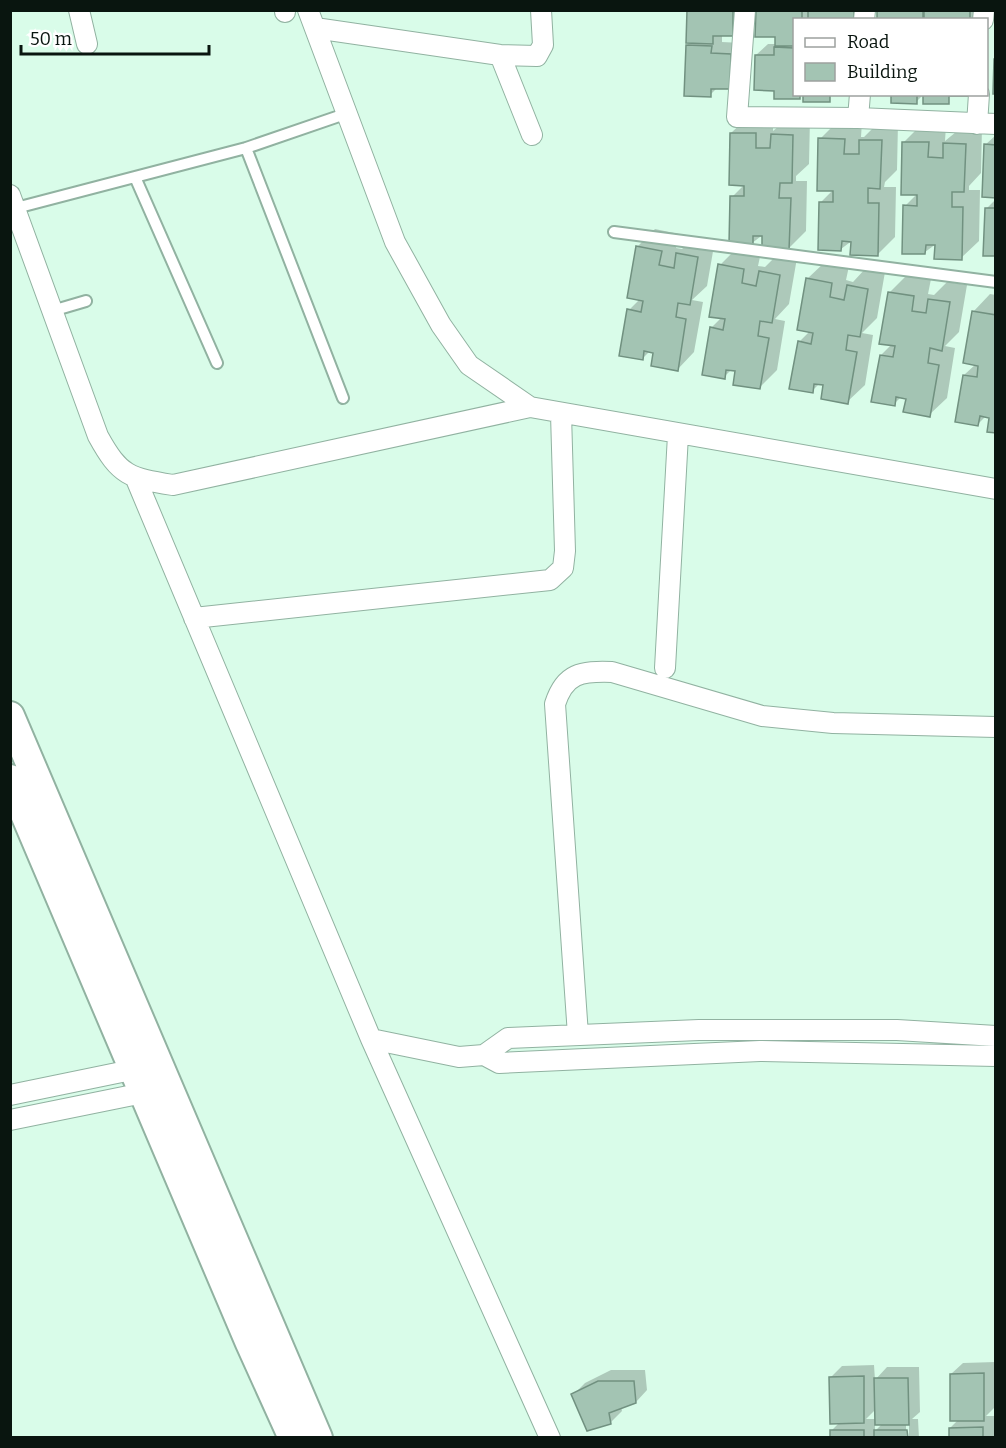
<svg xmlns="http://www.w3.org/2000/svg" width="1006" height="1448" font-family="Bitter,serif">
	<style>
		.shadow { fill: #0003; fill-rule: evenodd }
		.building { fill: #a3c4b3; stroke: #719180; stroke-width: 1.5 }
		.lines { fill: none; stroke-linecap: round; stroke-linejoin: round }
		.lane-casing { stroke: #91b2a1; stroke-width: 14 }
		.street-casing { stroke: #91b2a1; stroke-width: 22 }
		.secondary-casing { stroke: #91b2a1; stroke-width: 32 }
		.lane { stroke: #fff; stroke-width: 10 }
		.street { stroke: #fff; stroke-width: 20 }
		.secondary { stroke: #fff; stroke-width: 28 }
	</style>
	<rect width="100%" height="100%" fill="#d9fce9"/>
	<path class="shadow" d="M 689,10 L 744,10 L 744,23 L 732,35 L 722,35 L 722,42 L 742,43 L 741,76 L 718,87 L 710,95 L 687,45 L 691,42 Z
		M 757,10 L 865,10 L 865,20 L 794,20 L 794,94 L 803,94 L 799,98 L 776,89 L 756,55 L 768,44 L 776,44 L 777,36 Z
		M 879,10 L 981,10 L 979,20 L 878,20 Z
		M 892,94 L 924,94 L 916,102 Z
		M 749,116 L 773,117 L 773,131 L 790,117 L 810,118 L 809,164 L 796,176 L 796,181 L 807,181 L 806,231 L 788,249 L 764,234 L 752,243 L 732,197 L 745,184 L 731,133 Z
		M 837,122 L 862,122 L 861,137 L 864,137 L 878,123 L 898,123 L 897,170 L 885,182 L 884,187 L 896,187 L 895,237 L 877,255 L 853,240 L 841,249 L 821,202 L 833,190 L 820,139 Z
		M 921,125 L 946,126 L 945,141 L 962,127 L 982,127 L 981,173 L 969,186 L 969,190 L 980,190 L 979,241 L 961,258 L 936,244 L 925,252 L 905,206 L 917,194 L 904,142 Z
		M 996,135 L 996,196 L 985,145 Z
		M 996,199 L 996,255 L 986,209 Z
		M 655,229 L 679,234 L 676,248 L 682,249 L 695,236 L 715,240 L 707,286 L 692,300 L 703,302 L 694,352 L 677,370 L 655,352 L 650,351 L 642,359 L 629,310 L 640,299 L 637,247 Z
		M 737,248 L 761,252 L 758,266 L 765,267 L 777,255 L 797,258 L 789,304 L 775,319 L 785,321 L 777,370 L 759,388 L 737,370 L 732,369 L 724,377 L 711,328 L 722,317 L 720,265 Z
		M 825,262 L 849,266 L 846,280 L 853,282 L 865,269 L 885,272 L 877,318 L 862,333 L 873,335 L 865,385 L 847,402 L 825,384 L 820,383 L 812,391 L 799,342 L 810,331 L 807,279 Z
		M 907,275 L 931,279 L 928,294 L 934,295 L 947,282 L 967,285 L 959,332 L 945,346 L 955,348 L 947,398 L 929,415 L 907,397 L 902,396 L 894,404 L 881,355 L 892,344 L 890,292 Z
		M 990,294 L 996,295 L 996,432 L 991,417 L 986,416 L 978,424 L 964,375 L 976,364 L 973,312 Z
		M 995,1362 L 995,1407 L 986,1416 L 994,1416 L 994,1438 L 950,1438 L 950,1428 L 959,1419 L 951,1374 L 963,1363 Z
		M 874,1365 L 875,1380 L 887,1367 L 919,1367 L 920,1412 L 912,1419 L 918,1419 L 919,1438 L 909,1438 L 909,1423 L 906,1423 L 906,1438 L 832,1438 L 831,1431 L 840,1422 L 831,1377 L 842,1366 ZM 876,1409 L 876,1419 L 866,1419 ZM 875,1424 L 882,1424 L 875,1431 Z
		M 611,1370 L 645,1370 L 647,1390 L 636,1402 L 621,1407 L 622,1411 L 610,1423 L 573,1395 L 585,1383 Z"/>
	<path class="building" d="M 687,10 L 733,10 L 733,36 L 713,36 L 713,44 L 686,43 Z
		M 756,10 L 802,10 L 802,20 L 794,20 L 794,46 L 775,46 L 775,37 L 755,37 Z
		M 808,10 L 854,10 L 854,20 L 808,20 Z
		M 877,10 L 923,10 L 923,20 L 877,20 Z
		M 924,10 L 970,10 L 970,20 L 924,20 Z
		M 686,45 L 712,46 L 711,53 L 731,54 L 730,89 L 711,89 L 711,97 L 684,96 Z
		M 774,47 L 794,48 L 794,94 L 800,94 L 800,99 L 774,99 L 774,91 L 754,90 L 755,55 L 774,55 Z
		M 994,59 L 996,59 L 996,94 L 993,94 Z
		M 803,94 L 830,94 L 830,102 L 803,102 Z
		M 875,94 L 917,94 L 917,104 L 891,103 L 891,95 Z
		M 923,94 L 969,94 L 969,96 L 949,96 L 949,104 L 923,104 Z
		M 730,133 L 756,133 L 756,148 L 770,148 L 771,134 L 793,135 L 792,183 L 780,183 L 779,198 L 791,198 L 789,250 L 762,249 L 762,236 L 753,236 L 753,245 L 729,244 L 730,196 L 744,196 L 744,186 L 729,185 Z
		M 818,138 L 845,139 L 844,154 L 859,154 L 859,140 L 882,140 L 880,189 L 868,188 L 868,203 L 879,203 L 878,256 L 850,255 L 851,242 L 842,241 L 841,251 L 818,250 L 819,202 L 833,202 L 833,191 L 817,191 Z
		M 902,142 L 929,142 L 928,157 L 943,158 L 943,143 L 966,144 L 964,192 L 952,192 L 952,207 L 963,207 L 962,260 L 934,259 L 935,245 L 926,245 L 925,254 L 902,254 L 903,205 L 917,206 L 917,195 L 901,195 Z
		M 984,144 L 996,145 L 996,198 L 982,197 Z
		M 985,208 L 996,208 L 996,256 L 983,256 Z
		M 636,246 L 662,251 L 659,265 L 674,268 L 676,253 L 698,257 L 690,305 L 678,303 L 676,317 L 686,319 L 678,371 L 651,366 L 653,353 L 644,351 L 643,360 L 619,356 L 627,309 L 641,312 L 643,301 L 627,298 Z
		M 718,264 L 744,269 L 742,283 L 756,286 L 759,271 L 780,275 L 772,323 L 760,321 L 758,336 L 769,338 L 760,389 L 733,385 L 735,371 L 726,370 L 725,379 L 702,375 L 710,327 L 723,330 L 725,319 L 709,317 Z
		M 806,278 L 832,283 L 830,297 L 844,300 L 847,285 L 868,289 L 860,337 L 848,335 L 846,350 L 857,352 L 848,404 L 821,399 L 823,385 L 814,384 L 813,393 L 789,389 L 798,341 L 811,344 L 813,333 L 797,330 Z
		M 888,292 L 914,296 L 912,311 L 926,313 L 928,299 L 950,302 L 942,351 L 930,348 L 928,363 L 939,365 L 930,417 L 903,412 L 906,399 L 896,397 L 895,406 L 871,402 L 880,355 L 893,357 L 895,346 L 879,344 Z
		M 972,311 L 996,315 L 996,433 L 987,432 L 989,418 L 980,416 L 978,426 L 955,422 L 963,375 L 977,377 L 978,366 L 963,363 Z
		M 984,1373 L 984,1421 L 950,1421 L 950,1374 Z
		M 864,1376 L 864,1423 L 830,1424 L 829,1377 Z
		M 874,1378 L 908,1378 L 909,1425 L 875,1425 Z
		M 598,1381 L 634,1381 L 636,1403 L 609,1413 L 611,1424 L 587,1431 L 571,1394 Z
		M 983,1427 L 983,1438 L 949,1438 L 949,1428 Z
		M 830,1430 L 864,1430 L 864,1438 L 830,1438 Z
		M 874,1430 L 907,1430 L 908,1438 L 874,1438 Z"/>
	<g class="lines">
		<defs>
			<path id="lane" d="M 246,148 L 343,398
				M 135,177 L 217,363
				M 16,208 L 246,148 L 348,113
				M 614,232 L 996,282
				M 52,311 L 86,301"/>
			<path id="street" d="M 79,10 L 87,44
				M 285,10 L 285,12
				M 308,10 L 395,242 L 441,325 L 469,365 L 530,407 L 996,489
				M 745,10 L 737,117 L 858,118 L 996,124
				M 864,20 L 865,10
				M 983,20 L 984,10
				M 315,28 L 500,55 L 537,56 L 543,45 L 541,10
				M 500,55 L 532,135
				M 858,118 L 860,94
				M 977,124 L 979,94
				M 10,195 L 98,436 C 120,476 129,478 173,485 L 530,407
				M 136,479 L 371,1039 L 550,1438
				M 194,618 L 550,580 L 563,568 L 565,551 L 561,414
				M 665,668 L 678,435
				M 578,1035 L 555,704 C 565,673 581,671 612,672 L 762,716 L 833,723 L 996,727
				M 371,1039 L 459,1057 L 484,1055 L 508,1038 L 699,1030 L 897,1030 L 996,1036
				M 484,1055 L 499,1063 L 760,1051 L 996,1056
				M 10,1095 L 146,1067
				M 10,1120 L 153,1091"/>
			<path id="secondary" d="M 10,716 L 318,1438
				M 10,779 L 250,1343 L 293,1438"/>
		</defs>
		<use href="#lane" class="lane-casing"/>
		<use href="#street" class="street-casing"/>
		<use href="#secondary" class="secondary-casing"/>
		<use href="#lane" class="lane"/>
		<use href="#street" class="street"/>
		<use href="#secondary" class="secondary"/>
	</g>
	<rect width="1006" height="1448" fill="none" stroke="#09150f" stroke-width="24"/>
	<rect x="793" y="18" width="195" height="78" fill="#ffffff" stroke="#9da19f" stroke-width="1.5"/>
	<rect x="805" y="38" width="30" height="9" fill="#ffffff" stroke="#9da19f" stroke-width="1.5"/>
	<text x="847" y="48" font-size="18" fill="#09150f">Road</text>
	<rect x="805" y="63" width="30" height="18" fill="#a3c4b3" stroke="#9da19f" stroke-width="1.5"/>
	<text x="847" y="78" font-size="18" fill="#09150f">Building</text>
	<path d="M21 45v9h188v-9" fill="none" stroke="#09150f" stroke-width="3"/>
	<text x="30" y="45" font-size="18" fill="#09150f" stroke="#ffffff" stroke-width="4.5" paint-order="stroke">50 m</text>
</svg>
